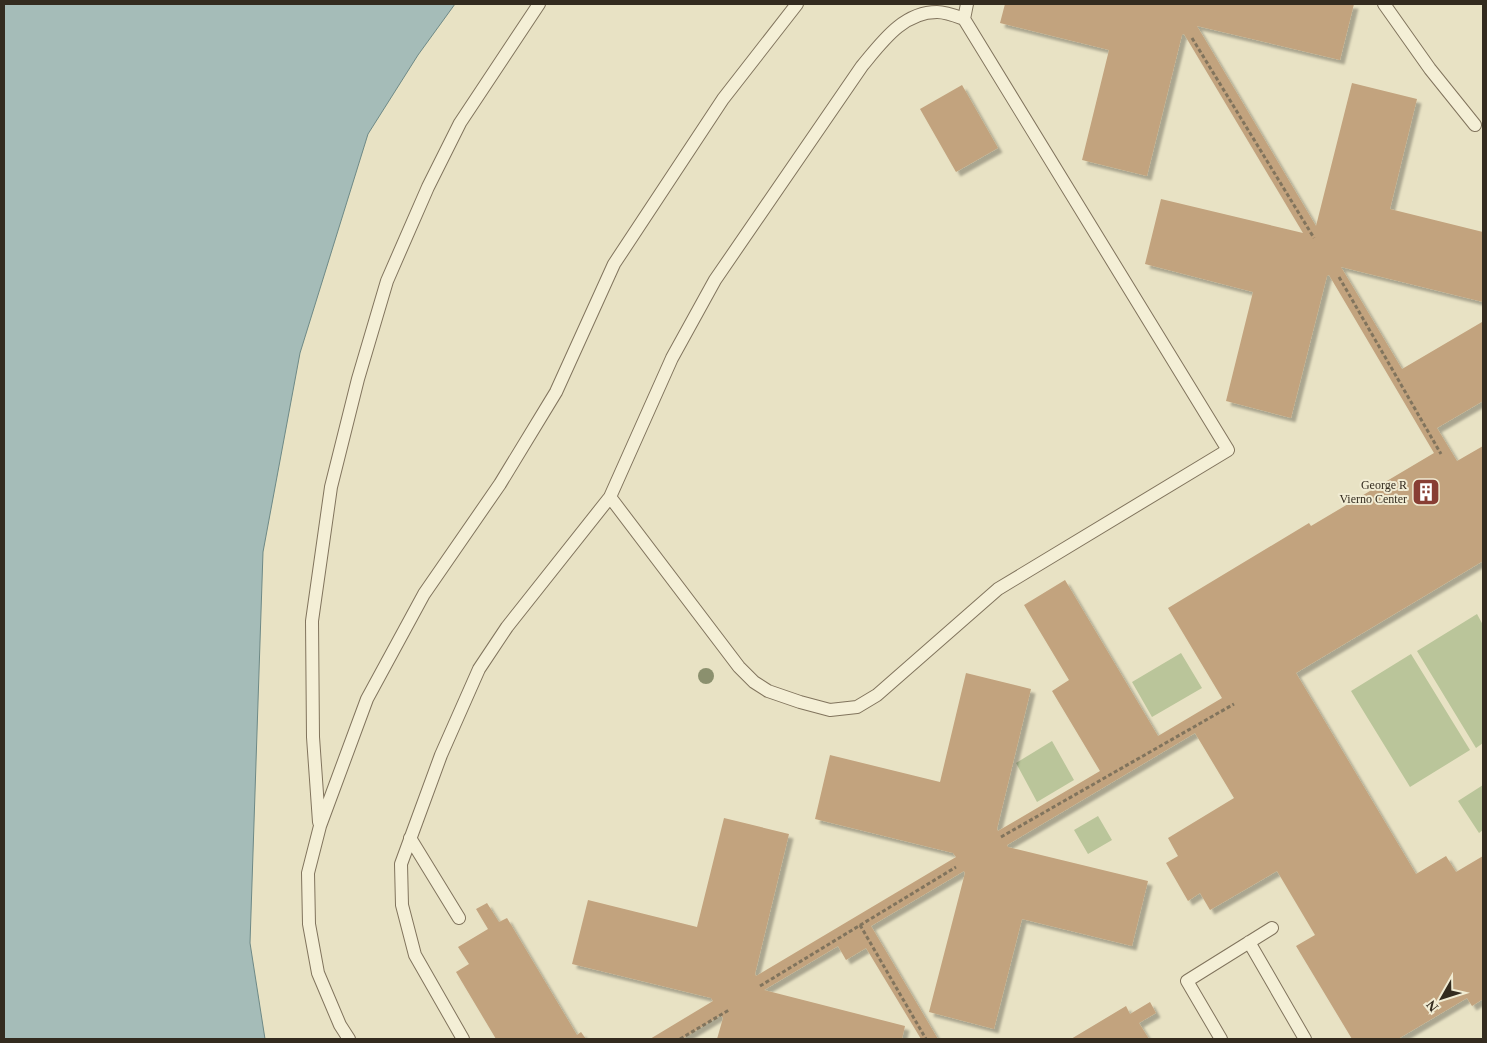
<svg xmlns="http://www.w3.org/2000/svg" width="1487" height="1043" font-family="'Times New Roman',serif">
	<style>
		.green { fill: #bac59a }
		.water { fill: #a5bcb8; stroke: #6e8986 }
		.building { fill: #c2a37e; filter: url(#shadow) }
		.lines { fill: none; stroke-linecap: round; stroke-linejoin: round }
		.service-casing { stroke: #81745d; stroke-width: 14 }
		.path { stroke: #81745d; stroke-width: 3; stroke-dasharray: 4 2.5; stroke-linecap: butt }
		.service { stroke: #f4efd6; stroke-width: 12 }
		.tree { fill: #8b906e }
		.labels { text-anchor: middle; dominant-baseline: central; stroke-width: 4; stroke-linejoin: round; paint-order: stroke }
		.poi-label { font-size: 12px; fill: #332b1f; stroke: #f1ecd3; text-anchor: end }
	</style>
	<defs>
		<filter id="shadow"><feDropShadow dx="4.5" dy="4.5" stdDeviation="1" flood-color="#0004"/></filter>
	</defs>
	<rect width="100%" height="100%" fill="#e8e2c4"/>
	<path class="green" d="M 1477,614 L 1483,625 L 1483,743 L 1476,748 L 1417,651 Z
		M 1181,653 L 1202,688 L 1152,717 L 1132,682 Z
		M 1411,654 L 1470,750 L 1410,787 L 1351,691 Z
		M 1052,741 L 1074,780 L 1037,802 L 1016,763 Z
		M 1483,785 L 1483,830 L 1479,833 L 1458,801 Z
		M 1098,816 L 1112,840 L 1088,854 L 1074,830 Z"/>
	<path class="water" d="M 4,4 L 455,4 L 418,55 L 368,134 L 300,353 L 263,552 L 250,943 L 265,1039 L 4,1039 Z"/>
	<path class="building" d="M 1005,4 L 1354,4 L 1340,60 L 1197,26 L 1316,226 L 1352,83 L 1417,99 L 1390,209 L 1483,232 L 1483,302 L 1341,267 L 1402,369 L 1482,322 L 1483,325 L 1483,401 L 1437,428 L 1457,461 L 1483,446 L 1483,561 L 1296,673 L 1416,874 L 1446,856 L 1456,872 L 1483,856 L 1483,999 L 1472,1006 L 1467,998 L 1398,1039 L 1352,1039 L 1296,946 L 1315,935 L 1277,871 L 1210,910 L 1200,893 L 1188,901 L 1166,863 L 1178,856 L 1168,838 L 1234,798 L 1195,733 L 1007,845 L 1008,847 L 1148,881 L 1132,946 L 1022,919 L 994,1029 L 929,1012 L 965,873 L 964,871 L 871,926 L 938,1039 L 921,1039 L 866,948 L 846,960 L 838,946 L 764,990 L 905,1026 L 902,1039 L 717,1039 L 723,1018 L 721,1015 L 682,1039 L 650,1039 L 713,1001 L 711,998 L 572,964 L 588,900 L 697,927 L 724,818 L 789,834 L 755,974 L 756,976 L 956,857 L 953,853 L 815,819 L 830,755 L 940,782 L 966,673 L 1031,689 L 997,829 L 998,831 L 1100,771 L 1052,691 L 1069,680 L 1024,605 L 1065,580 L 1158,736 L 1222,698 L 1168,608 L 1309,523 L 1311,526 L 1434,453 L 1329,275 L 1327,276 L 1291,418 L 1226,401 L 1253,292 L 1145,264 L 1161,199 L 1303,233 L 1184,34 L 1182,35 L 1147,176 L 1082,160 L 1109,50 L 1000,23 Z
		M 962,85 L 998,148 L 956,172 L 920,109 Z
		M 487,903 L 499,922 L 507,918 L 577,1035 L 581,1032 L 586,1039 L 496,1039 L 456,972 L 469,964 L 458,947 L 488,929 L 476,909 Z
		M 1150,1002 L 1156,1013 L 1139,1023 L 1149,1039 L 1071,1039 L 1126,1006 L 1130,1014 Z"/>
	<g class="lines">
		<defs>
			<path id="service" d="M 1384,4 L 1430,69 L 1475,125
				M 610,497 L 739,667 L 754,682 L 768,691 L 800,702 L 830,710 L 857,707 L 877,695 L 998,589 L 1228,450 L 964,19 L 967,4
				M 319,822 L 313,737 L 312,621 L 331,487 L 358,379 L 387,281 L 428,187 L 460,123 L 539,4
				M 410,838 L 459,918
				M 1249,942 L 1305,1039
				M 349,1039 L 340,1025 L 318,973 L 309,924 L 308,873 L 320,826 L 367,699 L 424,594 L 500,484 L 556,392 L 614,264 L 723,99 L 797,4
				M 463,1039 L 415,955 L 402,905 L 401,864 L 441,755 L 479,669 L 507,627 L 610,497 L 672,358 L 715,280 L 862,66 C 882,42 903,12 937,12 C 946,12 956,16 964,19
				M 1221,1039 L 1187,981 L 1272,928"/>
		</defs>
		<use href="#service" class="service-casing"/>
		<path class="path" d="M 1192,38 L 1314,238
			M 1339,277 L 1441,454
			M 1001,837 L 1234,704
			M 860,925 L 926,1039
			M 760,986 L 956,867
			M 680,1039 L 729,1010"/>
		<use href="#service" class="service"/>
	</g>
	<circle class="tree" cx="706" cy="676" r="8"/>
	<defs>
		<symbol id="building-square" viewBox="-11 -11 22 22"><rect x="-9" y="-9" width="18" height="18" rx="4" fill="#883e34" stroke="#f1ecd3"/><path d="M-4-6H4V6H1V3H-1V6H-4ZM-2.5-4.3h1.7v1.8h-1.7ZM.8-4.3h1.7v1.8H.8ZM-2.5-1h1.7V.8h-1.7ZM.8-1h1.7V.8H.8Z" fill="#fff"/></symbol>
	</defs>
	<g fill-rule="evenodd">
		<use href="#building-square" x="1410" y="476" width="32" height="32"/>
	</g>
	<g class="labels">
		<g class="poi-label">
			<text x="1407" y="485">George R<tspan x="1407" dy="14">Vierno Center</tspan></text>
		</g>
	</g>
	<rect width="1487" height="1043" fill="none" stroke="#332b1f" stroke-width="10"/>
	<g transform="translate(1442 998) rotate(231)" stroke="#f1ecd3" stroke-width="4" paint-order="stroke">
	<path d="M0-4L9 19L0 12L-9 19Z" fill="#332b1f"/>
	<text y="-8" font-size="14" font-weight="bold" text-anchor="middle" fill="#332b1f">N</text>
	</g>
</svg>
